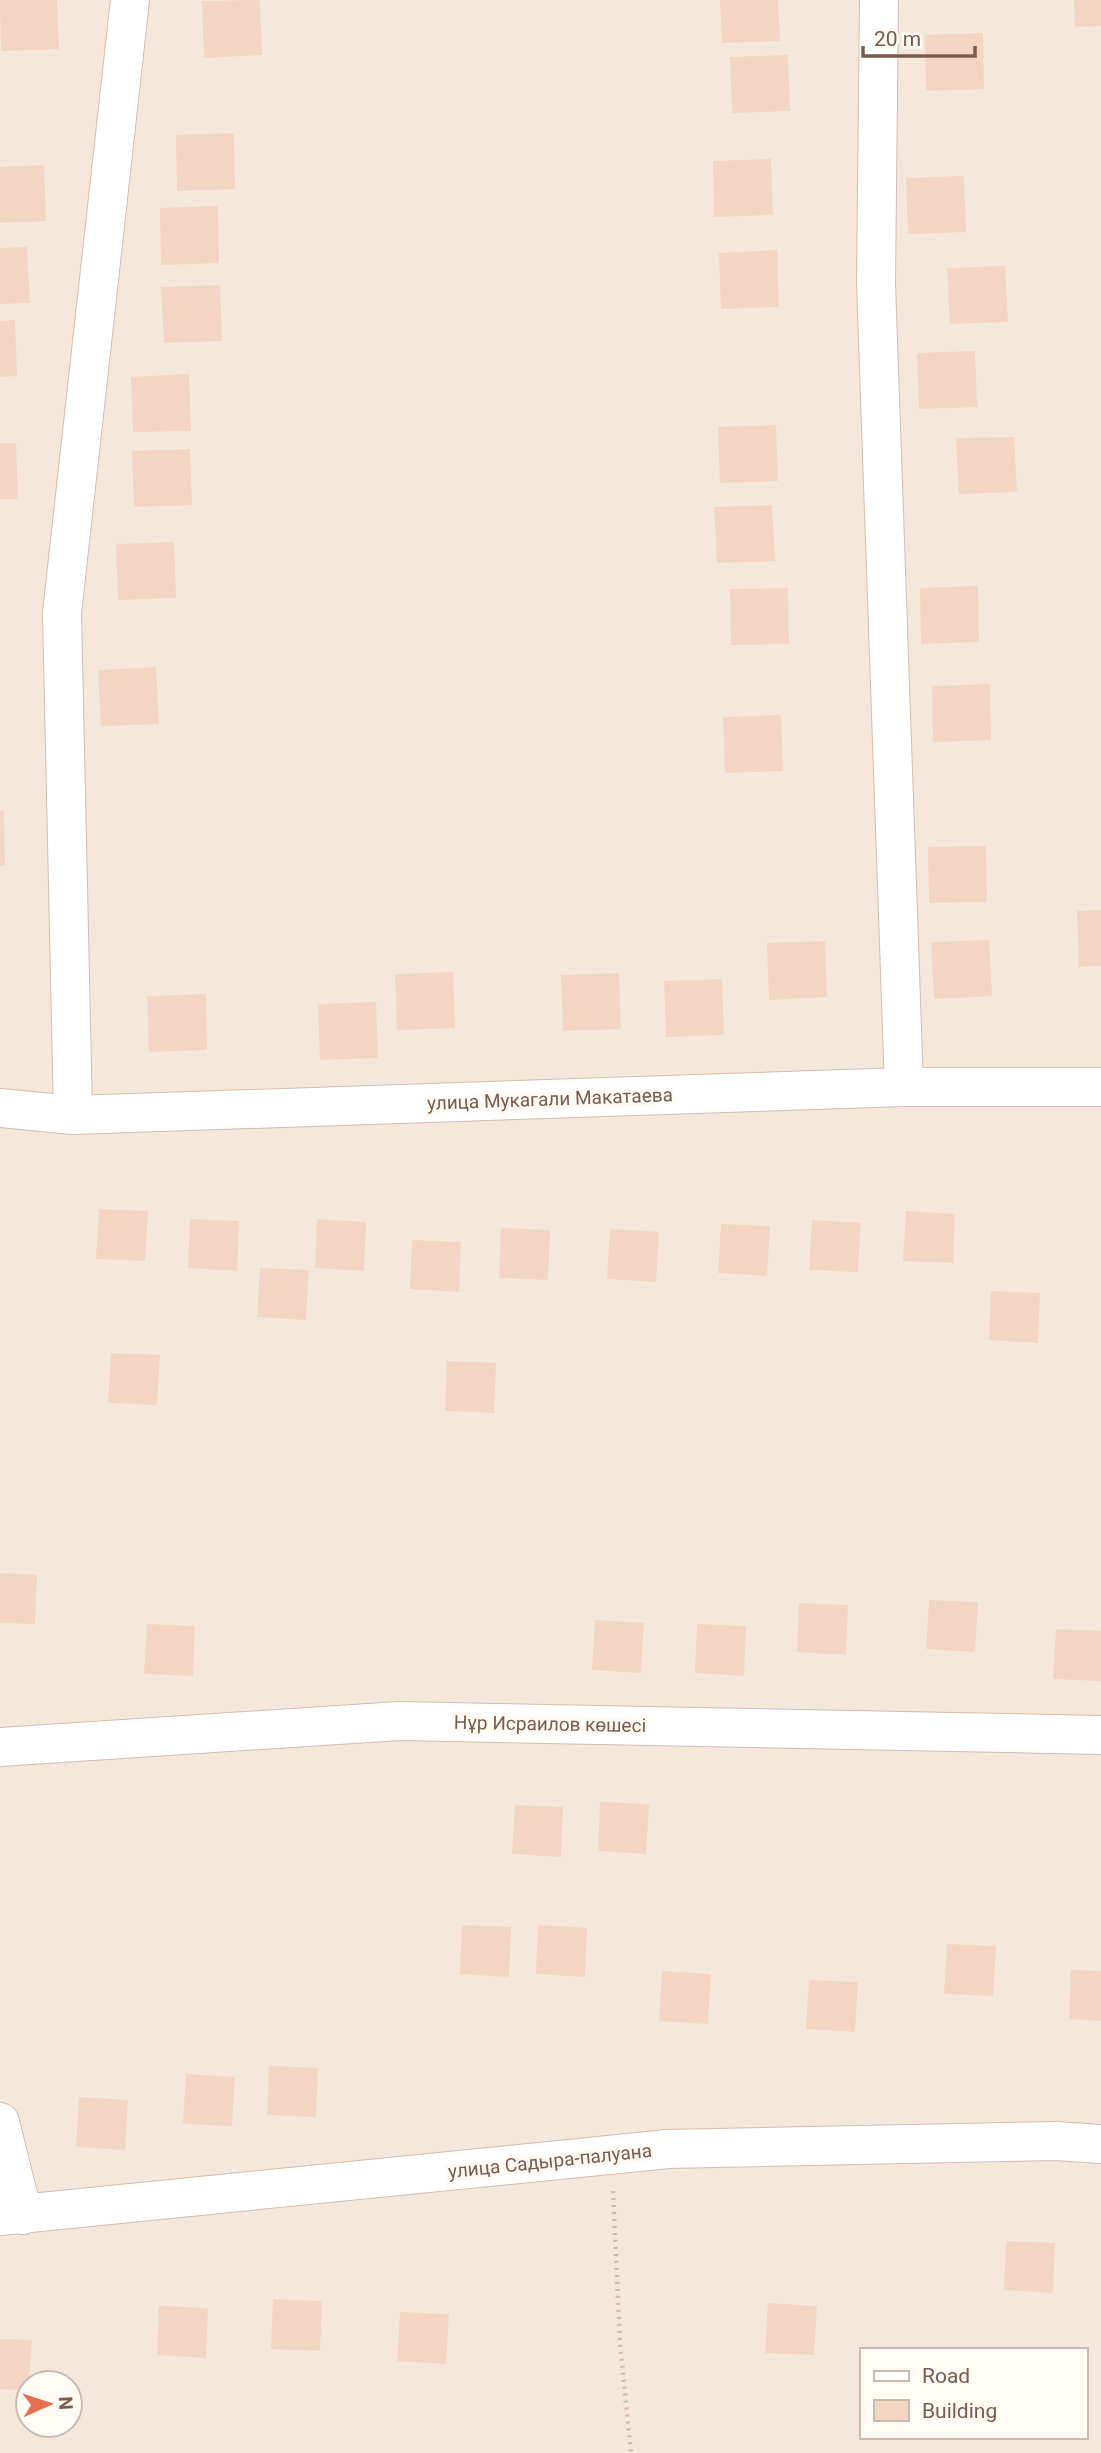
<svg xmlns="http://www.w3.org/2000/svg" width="1101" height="2453" font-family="Roboto,sans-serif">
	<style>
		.residential { fill: #f5e8da; fill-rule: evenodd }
		.building { fill: #f3d5c3 }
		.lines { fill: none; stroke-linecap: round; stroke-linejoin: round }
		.minor-casing { stroke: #d1beb0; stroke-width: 40 }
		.path { stroke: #d9b8a5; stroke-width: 4.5; stroke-dasharray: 2 5; stroke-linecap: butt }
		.minor { stroke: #fff; stroke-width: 38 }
		.labels { text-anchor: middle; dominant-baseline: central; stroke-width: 7; stroke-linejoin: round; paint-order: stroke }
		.street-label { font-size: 19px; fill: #7a5c4d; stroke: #fffaf3 }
	</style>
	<rect width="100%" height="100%" fill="#fdf6ec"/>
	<path class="residential" d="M 0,0 L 1101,0 L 1101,2453 L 0,2453 ZM 861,2350 L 1085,2350 L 1085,2437 L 861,2437 ZM 28,2383 L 70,2383 L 70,2425 L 28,2425 Z"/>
	<path class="building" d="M 0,0 L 57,0 L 59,49 L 1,51 Z
		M 260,0 L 262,55 L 204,58 L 202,1 Z
		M 720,0 L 778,0 L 780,41 L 722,43 Z
		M 1074,0 L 1101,0 L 1101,26 L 1075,27 Z
		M 983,33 L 984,89 L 926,91 L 925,35 Z
		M 788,55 L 790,111 L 732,113 L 730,57 Z
		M 234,133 L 235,189 L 177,191 L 176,135 Z
		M 771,159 L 773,215 L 714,217 L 713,161 Z
		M 44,165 L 46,221 L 0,223 L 0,167 Z
		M 964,176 L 966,232 L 908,234 L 906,178 Z
		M 218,206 L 219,263 L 161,265 L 160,208 Z
		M 27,247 L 30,303 L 0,304 L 0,248 Z
		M 777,250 L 779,307 L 721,309 L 719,253 Z
		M 1005,266 L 1008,322 L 950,324 L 947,268 Z
		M 220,285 L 222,341 L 164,343 L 161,287 Z
		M 15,320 L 17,376 L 0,377 L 0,321 Z
		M 975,351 L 977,407 L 919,409 L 917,353 Z
		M 189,374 L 191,431 L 133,432 L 131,377 Z
		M 776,425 L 778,481 L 720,483 L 718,427 Z
		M 1014,437 L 1017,492 L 959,494 L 956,438 Z
		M 0,443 L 16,443 L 18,499 L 0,499 Z
		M 190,449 L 192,505 L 134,507 L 132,451 Z
		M 772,505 L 775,561 L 717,563 L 714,507 Z
		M 174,542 L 176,598 L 118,600 L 116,544 Z
		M 978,586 L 979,642 L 921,644 L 920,588 Z
		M 788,588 L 789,644 L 731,645 L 730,589 Z
		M 156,667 L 159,724 L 101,726 L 98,670 Z
		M 990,684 L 991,740 L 933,742 L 932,686 Z
		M 781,715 L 783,771 L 725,773 L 723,717 Z
		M 0,811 L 4,811 L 5,866 L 0,866 Z
		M 986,846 L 987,902 L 929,903 L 928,847 Z
		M 1101,910 L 1101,966 L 1079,967 L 1077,911 Z
		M 989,940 L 992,996 L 934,999 L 931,942 Z
		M 825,941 L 827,997 L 769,1000 L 767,943 Z
		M 453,972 L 455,1028 L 397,1030 L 395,974 Z
		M 619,973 L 621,1029 L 563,1031 L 561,975 Z
		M 722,979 L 724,1035 L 666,1037 L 664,981 Z
		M 206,994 L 207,1050 L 149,1052 L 147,996 Z
		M 376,1002 L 378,1058 L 320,1060 L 318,1004 Z
		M 99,1209 L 148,1211 L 145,1261 L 96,1259 Z
		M 906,1211 L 955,1214 L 953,1263 L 903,1261 Z
		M 190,1219 L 239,1221 L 237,1271 L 188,1268 Z
		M 317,1219 L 366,1222 L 364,1271 L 315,1268 Z
		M 812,1220 L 861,1223 L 858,1272 L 809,1270 Z
		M 721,1224 L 770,1226 L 767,1276 L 718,1273 Z
		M 501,1228 L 550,1230 L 548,1280 L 499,1278 Z
		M 610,1229 L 659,1232 L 656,1282 L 607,1279 Z
		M 412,1240 L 461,1242 L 459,1292 L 410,1289 Z
		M 260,1268 L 309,1270 L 306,1320 L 257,1317 Z
		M 991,1291 L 1040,1293 L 1038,1343 L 989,1340 Z
		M 111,1353 L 160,1355 L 157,1405 L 108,1403 Z
		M 447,1361 L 496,1363 L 494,1413 L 445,1411 Z
		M 0,1573 L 37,1575 L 35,1624 L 0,1623 Z
		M 929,1600 L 978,1602 L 975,1652 L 926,1649 Z
		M 799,1603 L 848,1605 L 846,1655 L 797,1652 Z
		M 595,1620 L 644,1623 L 641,1673 L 592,1670 Z
		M 147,1624 L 195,1626 L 193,1676 L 144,1674 Z
		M 697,1624 L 746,1626 L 744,1676 L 695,1673 Z
		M 1056,1629 L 1101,1631 L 1101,1681 L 1053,1679 Z
		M 600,1802 L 649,1804 L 646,1854 L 598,1851 Z
		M 515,1805 L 563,1807 L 561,1857 L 512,1854 Z
		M 462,1925 L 511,1927 L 509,1977 L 460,1974 Z
		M 538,1925 L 587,1928 L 585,1977 L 536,1974 Z
		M 947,1944 L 996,1946 L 993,1996 L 944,1994 Z
		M 1071,1970 L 1101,1971 L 1101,2021 L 1069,2019 Z
		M 662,1971 L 711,1974 L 708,2024 L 659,2021 Z
		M 809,1980 L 858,1982 L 855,2032 L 806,2029 Z
		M 269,2066 L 318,2068 L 316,2117 L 267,2115 Z
		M 186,2074 L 235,2077 L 232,2126 L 183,2124 Z
		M 79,2097 L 128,2100 L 125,2150 L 76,2147 Z
		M 1006,2241 L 1055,2243 L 1053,2293 L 1004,2290 Z
		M 273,2299 L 322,2301 L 320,2351 L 271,2349 Z
		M 768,2303 L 817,2306 L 814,2355 L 765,2353 Z
		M 159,2306 L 208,2308 L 206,2358 L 157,2355 Z
		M 400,2312 L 449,2314 L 446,2364 L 397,2361 Z
		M 0,2339 L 32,2340 L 28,2390 L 0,2389 Z"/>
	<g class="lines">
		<defs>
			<path id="minor" d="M 879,0 L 876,283 L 904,1087
				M 0,1108 L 73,1115 L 904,1087 L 1101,1087
				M 73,1115 L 62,613 L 130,0
				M 0,1747 L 399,1721 L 1101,1735
				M 0,2122 L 23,2215
				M 0,2216 L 668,2149 L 1056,2141 L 1101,2144"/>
		</defs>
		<use href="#minor" class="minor-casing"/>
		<path class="path" d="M 613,2191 L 620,2343 L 631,2453"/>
		<use href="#minor" class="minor"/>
	</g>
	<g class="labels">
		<g class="street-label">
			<text transform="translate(550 1099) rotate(-2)">улица Мукагали Макатаева</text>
			<text transform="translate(550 1724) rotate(1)">Нұр Исраилов көшесі</text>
			<text transform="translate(550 2161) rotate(-6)">улица Садыра-палуана</text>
		</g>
	</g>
	<rect x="860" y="2348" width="228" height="91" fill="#fffaf3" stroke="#cabbb1" stroke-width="2"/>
	<rect x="874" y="2371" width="35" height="10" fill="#ffffff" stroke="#cabbb1" stroke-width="2"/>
	<text x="922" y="2383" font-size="21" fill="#7a5c4d">Road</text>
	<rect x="874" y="2400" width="35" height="21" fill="#f3d5c3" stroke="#cabbb1" stroke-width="2"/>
	<text x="922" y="2418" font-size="21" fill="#7a5c4d">Building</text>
	<g transform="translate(49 2404) rotate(87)"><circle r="33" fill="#fffaf3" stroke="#cabbb1" stroke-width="2"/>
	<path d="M0-5L12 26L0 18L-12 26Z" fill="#e76f51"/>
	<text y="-10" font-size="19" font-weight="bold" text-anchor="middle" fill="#7a5c4d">N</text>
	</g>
	<path d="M863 46v10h112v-10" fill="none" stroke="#7a5c4d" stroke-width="3.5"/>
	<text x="874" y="46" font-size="21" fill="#7a5c4d" stroke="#fffaf3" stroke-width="5" paint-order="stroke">20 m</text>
</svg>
